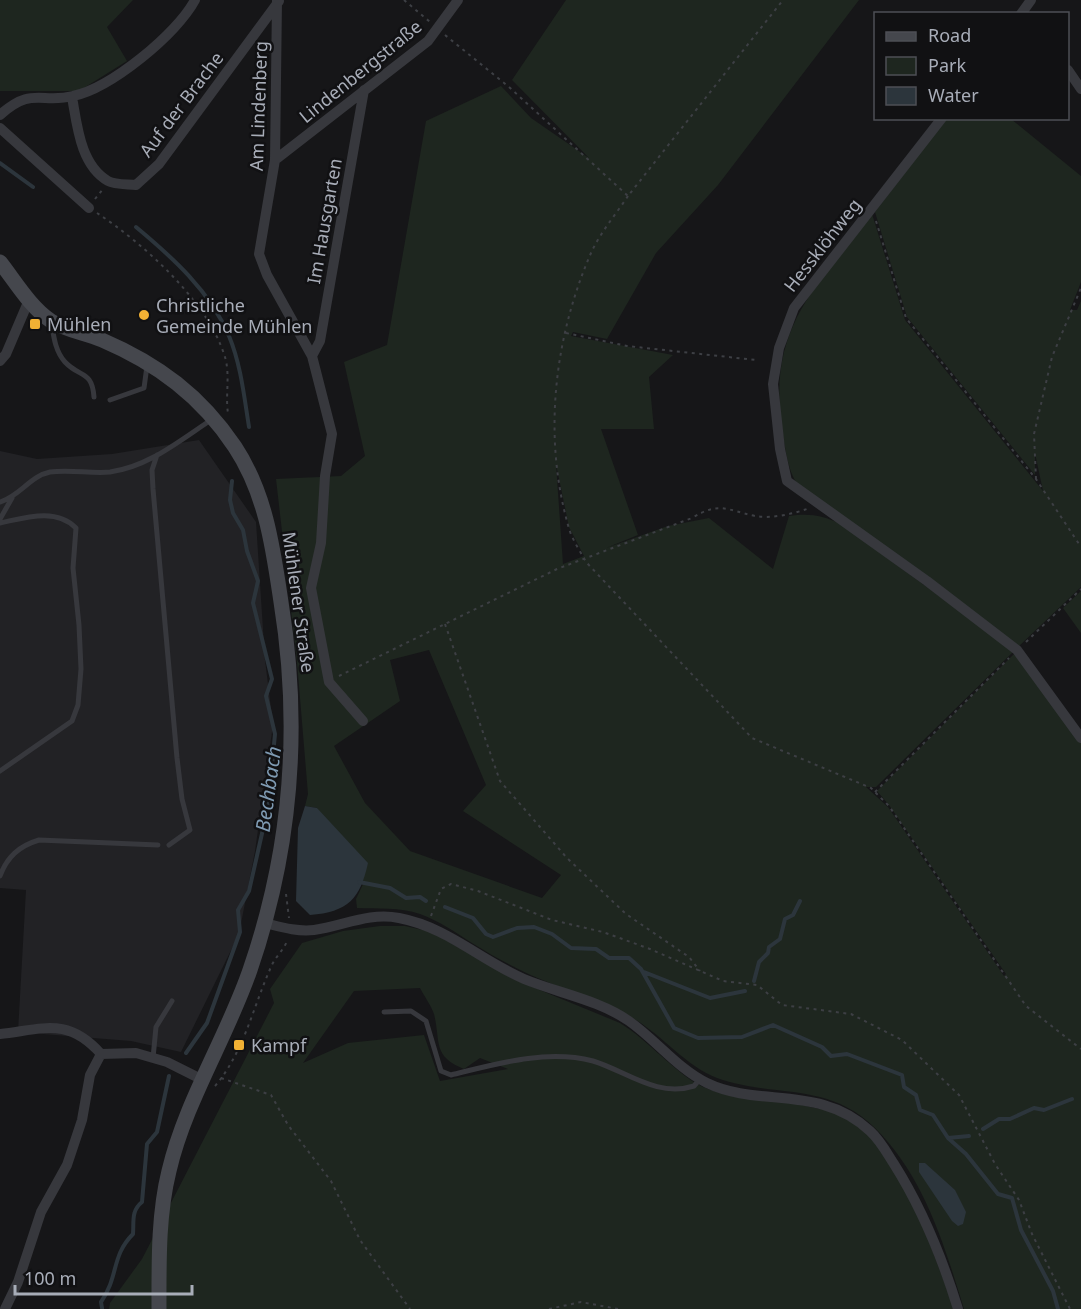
<svg xmlns="http://www.w3.org/2000/svg" width="1081" height="1309" font-family="'Noto Sans',sans-serif">
	<style>
		.built { fill: #222225 }
		.green { fill: #1e261f; fill-rule: evenodd }
		.water { fill: #2c353c }
		.lines { fill: none; stroke-linecap: round; stroke-linejoin: round }
		.stream { stroke: #2c353c; stroke-width: 4 }
		.path { stroke: #3d3f44; stroke-width: 2; stroke-dasharray: 3 4.5; stroke-linecap: butt }
		.lane { stroke: #37383d; stroke-width: 5 }
		.street { stroke: #37383d; stroke-width: 10 }
		.secondary { stroke: #45474d; stroke-width: 15 }
		.poi-dot { fill: #f2b134; stroke: #111113; stroke-width: 2 }
		.labels { text-anchor: middle; dominant-baseline: central; stroke-width: 5; stroke-linejoin: round; paint-order: stroke }
		.street-label { font-size: 18px; fill: #a8adb8; stroke: #111113 }
		.poi-label { font-size: 18px; fill: #a8adb8; stroke: #111113; text-anchor: start }
		.water-label { font-size: 20px; font-style: italic; fill: #7f9bb3; stroke: #111113 }
	</style>
	<rect width="100%" height="100%" fill="#161618"/>
	<path class="built" d="M 199,440 L 256,522 L 265,660 L 273,725 L 255,851 L 239,934 L 181,1052 L 131,1041 L 18,1032 L 26,890 L 0,888 L 0,451 L 37,459 L 112,454 Z"/>
	<path class="green" d="M 0,0 L 133,0 L 107,27 L 127,61 L 79,91 L 0,91 Z
		M 566,0 L 859,0 L 718,185 L 656,253 L 607,339 L 573,332 L 571,336 L 673,355 L 649,377 L 654,429 L 601,429 L 638,535 L 606,548 L 668,526 L 709,518 L 773,569 L 789,516 C 809,513 822,515 841,524 L 1014,651 L 876,787 L 866,787 L 888,807 L 1004,976 L 1006,974 L 889,805 L 877,791 L 1015,653 L 1081,743 L 1081,1309 L 964,1309 C 944,1244 924,1176 874,1127 C 827,1081 772,1098 717,1078 C 686,1066 664,1037 636,1020 C 606,1001 572,993 540,979 C 516,969 493,956 472,943 C 455,932 439,921 420,914 C 400,907 377,909 357,908 L 356,899 L 364,882 L 317,808 L 305,806 L 308,794 L 297,662 L 276,479 L 341,476 L 365,456 L 344,362 L 387,345 L 426,121 L 501,86 L 531,118 L 589,158 L 512,80 ZM 556,464 L 569,527 L 584,556 L 563,564 ZM 429,650 L 486,785 L 463,811 L 561,875 L 542,898 L 410,851 L 365,803 L 334,746 L 400,701 L 390,660 Z
		M 946,119 L 1011,119 L 1081,176 L 1081,282 L 1070,310 L 1077,310 L 1081,301 L 1081,587 L 1018,647 L 797,484 C 787,468 785,447 782,428 C 767,328 816,287 872,214 L 905,320 L 1043,491 L 1035,453 L 1035,475 L 907,317 L 875,212 Z
		M 1081,591 L 1081,633 L 1063,608 Z
		M 380,926 L 405,926 L 432,932 L 513,979 L 620,1023 C 648,1040 676,1074 703,1087 C 733,1100 770,1096 802,1105 C 814,1108 830,1110 842,1115 C 899,1143 933,1252 954,1309 L 109,1309 L 110,1303 L 142,1259 L 274,1003 L 270,989 L 302,943 L 343,931 ZM 420,988 C 424,996 431,1005 434,1014 C 441,1042 432,1056 464,1069 L 480,1058 L 508,1069 L 440,1081 L 424,1035 L 348,1043 L 303,1063 L 354,991 Z"/>
	<path class="water" d="M 305,806 L 317,808 L 368,863 C 360,899 348,912 310,915 L 296,901 L 298,828 Z
		M 919,1163 L 925,1163 L 955,1190 L 966,1212 L 963,1224 L 958,1226 L 952,1221 L 919,1172 Z"/>
	<g class="lines">
		<path class="stream" d="M 0,163 L 33,187
			M 136,227 C 172,257 210,291 229,336 C 241,365 244,396 249,427
			M 359,882 L 390,888 L 406,898 L 420,897 L 426,901
			M 445,907 L 473,918 L 486,934 L 493,937 L 517,928 L 534,927 L 552,934 L 571,948 L 596,949 L 609,958 L 629,958 L 641,969 L 674,1028 L 698,1038 L 742,1037 L 773,1025 L 822,1047 L 831,1056 L 847,1054 L 902,1075 L 904,1087 L 916,1095 L 920,1110 L 933,1115 L 948,1138 L 966,1154 L 998,1194 L 1012,1198 L 1021,1230 L 1053,1291 L 1058,1309
			M 644,972 L 710,998 L 745,991
			M 754,981 L 759,962 L 768,953 L 769,947 L 780,939 L 785,919 L 793,915 L 800,901
			M 186,1053 L 207,1023 L 240,932 L 238,910 L 249,891 L 268,807 L 275,734 L 266,696 L 272,679 L 253,603 L 258,581 L 247,551 L 243,530 L 233,513 L 230,500 L 232,481
			M 983,1129 L 999,1119 L 1010,1119 L 1034,1108 L 1044,1110 L 1072,1099
			M 948,1138 L 969,1136
			M 102,1308 L 101,1302 C 119,1276 111,1256 133,1234 C 134,1221 131,1211 142,1202 L 147,1144 L 157,1132 L 169,1076"/>
		<path class="path" d="M 404,0 L 430,22
			M 445,35 L 509,87 L 628,196 L 783,0
			M 628,196 C 616,214 600,233 591,253 C 554,338 543,436 568,525 C 571,538 580,551 586,562 L 752,738 L 871,788 L 889,806 L 1026,1006 L 1081,1049
			M 95,199 L 103,189
			M 97,213 C 144,244 206,300 224,354 C 231,373 225,395 228,413
			M 876,221 L 906,318 L 1036,479 L 1081,547
			M 566,333 L 627,346 L 756,360
			M 1036,479 L 1034,434 L 1052,357 L 1081,288
			M 445,624 L 500,781 L 567,858 L 626,914 L 689,957 L 700,971
			M 1026,642 L 1081,589
			M 302,655 L 306,626
			M 339,676 L 557,569 L 692,518 C 720,501 726,510 755,516 C 771,519 792,514 807,509
			M 875,792 L 1009,658
			M 286,894 L 289,918
			M 431,916 L 441,889 L 451,884 L 478,891 L 552,920 L 603,932 L 650,949 L 723,981 L 757,985 L 782,1005 L 851,1014 L 902,1040 L 959,1095 L 995,1164 L 1019,1200 L 1032,1234 L 1070,1309
			M 221,1078 L 271,1095 L 288,1125 L 331,1181 L 360,1240 L 410,1309
			M 215,1086 C 244,1052 253,1007 271,967 C 275,957 284,950 288,939
			M 549,1309 L 581,1302 L 618,1309"/>
		<path class="lane" d="M 52,326 C 54,339 56,352 65,362 C 80,378 92,370 94,397
			M 110,400 L 144,388 L 147,366
			M 157,455 L 152,470 L 153,489 L 177,758 L 182,799 L 190,830 L 169,845
			M 0,502 C 20,496 30,476 50,472 C 70,469 91,474 110,472 C 148,467 179,441 211,420
			M 0,519 L 12,498
			M 0,523 C 24,518 56,507 76,528 L 73,568 L 79,625 L 81,669 L 78,705 L 72,721 L 0,771
			M 0,876 C 7,857 19,846 39,840 L 158,845
			M 384,1012 L 411,1011 L 426,1021 L 441,1071 L 451,1075 C 496,1064 546,1049 593,1061 C 626,1071 657,1098 694,1086 L 700,1079
			M 153,1058 L 156,1027 L 172,1001"/>
		<path class="street" d="M 277,0 L 275,160 L 259,254 L 267,275 L 312,356 L 332,434 L 325,476 L 321,543 L 311,588 L 329,682 L 363,721
			M 1021,14 L 1031,0
			M 1068,70 L 1081,89
			M 72,97 C 77,124 80,165 108,181 C 115,185 128,184 136,185 L 159,164 L 279,1
			M 0,115 C 32,86 41,104 73,96 C 111,88 177,34 195,0
			M 942,118 L 794,308 L 779,348 L 773,384 L 780,449 L 787,481 L 927,581 L 1017,650 L 1081,738
			M 0,128 L 89,208
			M 275,160 L 428,41 L 458,0
			M 312,356 L 320,341 L 364,90
			M 0,361 L 6,354 L 29,300
			M 265,923 C 281,927 297,932 314,930 C 343,926 369,912 399,918 C 447,927 480,960 524,979 C 558,993 599,1000 629,1021 C 656,1040 678,1069 707,1083 C 759,1108 820,1084 870,1131 C 880,1140 887,1153 894,1164 C 923,1210 942,1257 958,1309
			M 0,1034 C 44,1029 68,1017 101,1054
			M 5,1309 L 18,1282 L 41,1212 L 67,1165 L 82,1120 L 90,1075 L 101,1054 L 136,1053 L 167,1062 L 203,1080"/>
		<path class="secondary" d="M 0,262 C 15,281 30,307 51,321 C 65,330 86,333 102,340 C 158,364 201,396 235,447 C 266,494 273,548 281,602 C 301,726 291,851 250,970 C 227,1037 185,1102 169,1171 C 158,1215 159,1264 159,1309"/>
	</g>
	<g class="poi-dot">
		<circle cx="144" cy="315" r="6"/>
		<rect x="29" y="318" width="12" height="12" rx="3"/>
		<rect x="233" y="1039" width="12" height="12" rx="3"/>
	</g>
	<g class="labels">
		<g class="street-label">
			<text transform="translate(360 71) rotate(-39)">Lindenbergstraße</text>
			<text transform="translate(181 104) rotate(-53)">Auf der Brache</text>
			<text transform="translate(258 106) rotate(-88)">Am Lindenberg</text>
			<text transform="translate(324 221) rotate(-80)">Im Hausgarten</text>
			<text transform="translate(822 245) rotate(-52)">Hessklöhweg</text>
			<text transform="translate(299 602) rotate(82)">Mühlener Straße</text>
		</g>
		<g class="poi-label">
			<text x="156" y="305">Christliche<tspan x="156" dy="21">Gemeinde Mühlen</tspan></text>
			<text x="47" y="324">Mühlen</text>
			<text x="251" y="1045">Kampf</text>
		</g>
		<g class="water-label">
			<text transform="translate(268 789) rotate(-82)">Bechbach</text>
		</g>
	</g>
	<rect x="874" y="12" width="195" height="108" fill="#111113" stroke="#4d4f55" stroke-width="1.5"/>
	<rect x="886" y="32" width="30" height="9" fill="#45474d" stroke="#4d4f55" stroke-width="1.5"/>
	<text x="928" y="42" font-size="18" fill="#a8adb8">Road</text>
	<rect x="886" y="57" width="30" height="18" fill="#1e261f" stroke="#4d4f55" stroke-width="1.5"/>
	<text x="928" y="72" font-size="18" fill="#a8adb8">Park</text>
	<rect x="886" y="87" width="30" height="18" fill="#2c353c" stroke="#4d4f55" stroke-width="1.5"/>
	<text x="928" y="102" font-size="18" fill="#a8adb8">Water</text>
	<path d="M15 1285v9h177v-9" fill="none" stroke="#a8adb8" stroke-width="3"/>
	<text x="24" y="1285" font-size="18" fill="#a8adb8" stroke="#111113" stroke-width="4.5" paint-order="stroke">100 m</text>
</svg>
